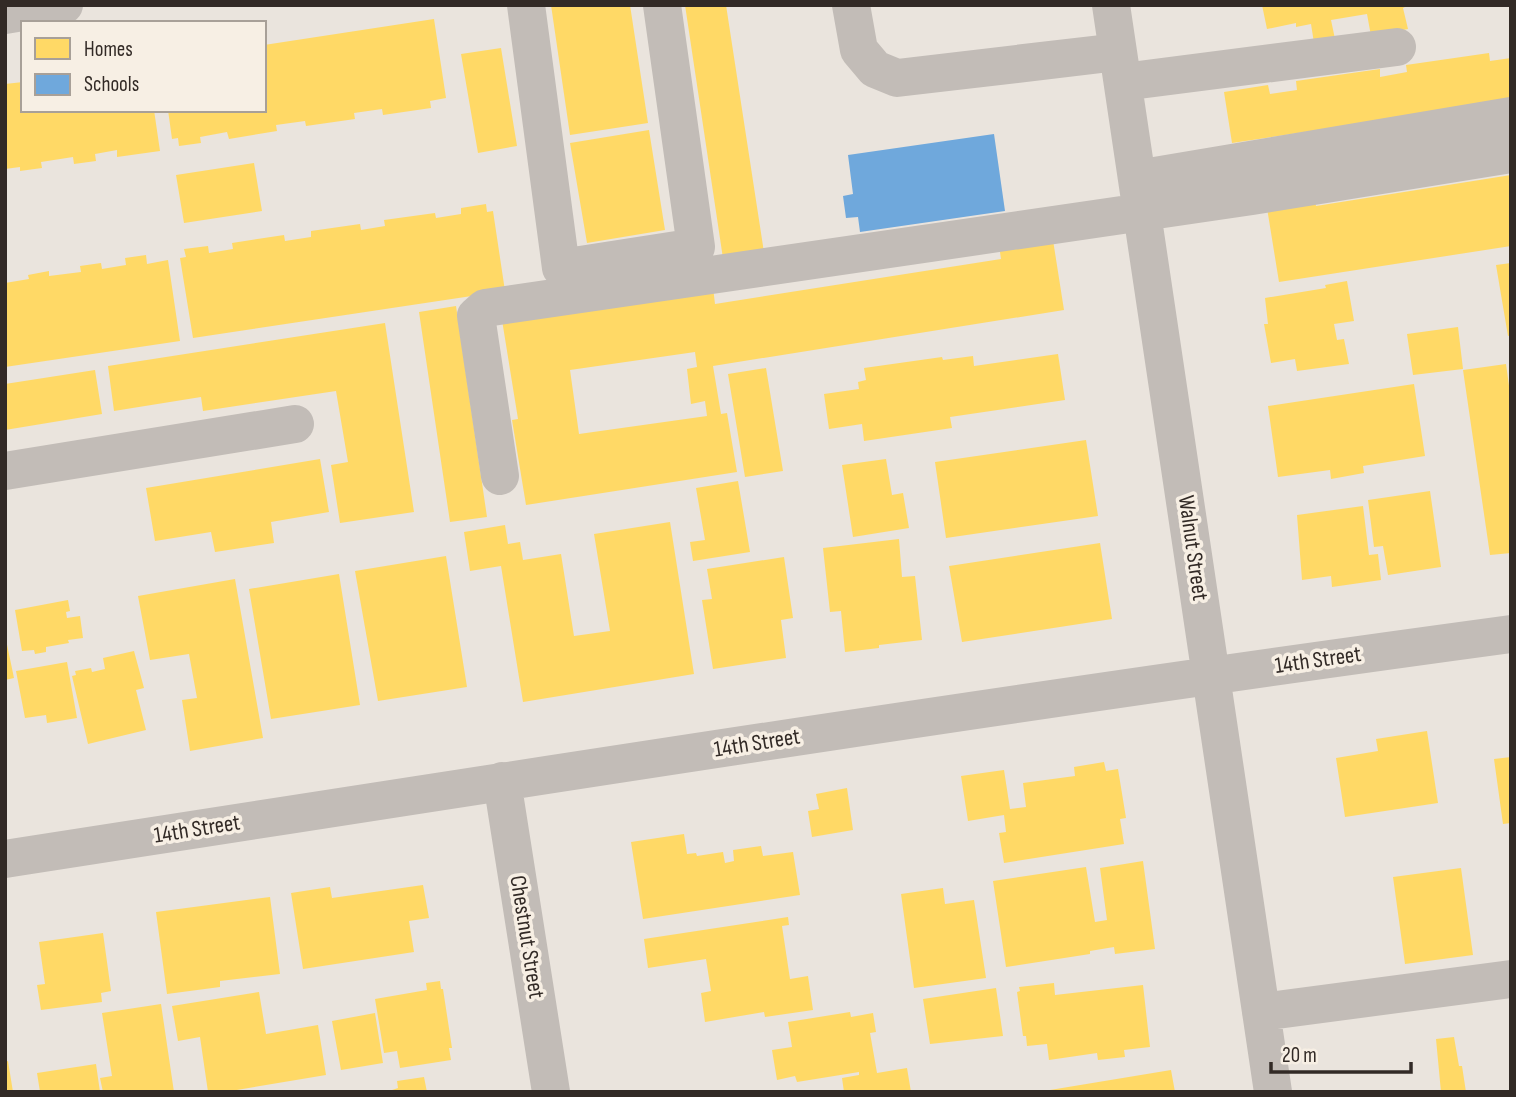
<svg xmlns="http://www.w3.org/2000/svg" width="1516" height="1097" font-family="'Sofia Sans Condensed',sans-serif">
	<style>
		.homes { fill: #ffd966; fill-rule: evenodd }
		.schools { fill: #6fa8dc }
		.lines { fill: none; stroke-linecap: round; stroke-linejoin: round }
		.minor { stroke: #c2bcb7; stroke-width: 38 }
		.labels { text-anchor: middle; dominant-baseline: central; stroke-width: 7; stroke-linejoin: round; paint-order: stroke }
		.street-label { font-size: 23px; fill: #322a26; stroke: #f7efe4 }
	</style>
	<rect width="100%" height="100%" fill="#eae4dd"/>
	<path class="homes" d="M 551,5 L 630,5 L 648,123 L 570,135 Z
		M 685,5 L 726,5 L 765,259 L 724,265 Z
		M 1262,5 L 1409,5 L 1403,8 L 1408,29 L 1371,36 L 1367,14 L 1331,20 L 1335,39 L 1314,43 L 1311,24 L 1296,27 L 1296,23 L 1267,29 Z
		M 434,19 L 446,98 L 430,101 L 431,108 L 383,115 L 382,109 L 354,113 L 355,119 L 306,126 L 305,121 L 276,125 L 277,131 L 229,139 L 227,132 L 200,137 L 201,143 L 179,146 L 178,138 L 172,139 L 168,110 L 264,110 L 264,45 Z
		M 501,48 L 517,146 L 478,153 L 461,54 Z
		M 1489,53 L 1490,61 L 1511,58 L 1511,101 L 1232,143 L 1224,92 L 1268,85 L 1270,94 L 1297,90 L 1296,81 L 1380,69 L 1380,77 L 1407,72 L 1406,65 Z
		M 23,82 L 23,110 L 154,110 L 160,151 L 117,157 L 117,150 L 95,154 L 96,161 L 74,164 L 73,157 L 41,162 L 42,168 L 20,171 L 20,167 L 5,169 L 5,84 Z
		M 649,130 L 665,230 L 587,243 L 570,143 Z
		M 254,163 L 262,211 L 184,223 L 176,175 Z
		M 1511,175 L 1511,246 L 1279,282 L 1267,208 L 1315,200 L 1316,206 Z
		M 486,204 L 487,212 L 493,211 L 505,291 L 193,338 L 180,258 L 186,257 L 184,249 L 208,246 L 209,253 L 233,249 L 232,243 L 284,235 L 285,241 L 311,237 L 311,231 L 360,224 L 361,230 L 385,226 L 384,220 L 435,213 L 436,218 L 461,214 L 461,208 Z
		M 1053,240 L 1064,310 L 713,366 L 721,414 L 727,413 L 737,472 L 526,505 L 512,420 L 518,419 L 502,320 L 713,287 L 715,304 L 1001,259 L 999,245 ZM 695,352 L 697,367 L 687,369 L 691,404 L 705,401 L 707,416 L 579,434 L 570,370 Z
		M 146,255 L 147,264 L 168,260 L 180,341 L 5,367 L 5,283 L 29,279 L 28,275 L 49,271 L 49,276 L 81,272 L 80,266 L 101,263 L 102,269 L 126,265 L 125,258 Z
		M 1511,263 L 1511,335 L 1508,336 L 1496,265 Z
		M 1347,281 L 1354,321 L 1334,324 L 1337,340 L 1344,339 L 1349,364 L 1297,371 L 1295,359 L 1271,363 L 1264,324 L 1268,324 L 1265,298 L 1326,288 L 1325,285 Z
		M 456,306 L 487,517 L 450,522 L 419,312 Z
		M 385,323 L 414,512 L 340,523 L 331,465 L 348,462 L 336,391 L 203,411 L 201,397 L 114,411 L 108,366 Z
		M 1458,327 L 1463,369 L 1413,375 L 1407,334 Z
		M 1058,354 L 1065,400 L 950,417 L 952,428 L 864,441 L 862,424 L 829,429 L 824,394 L 859,389 L 858,382 L 866,380 L 864,368 L 942,357 L 943,360 L 973,356 L 974,366 Z
		M 1506,364 L 1511,400 L 1511,553 L 1490,555 L 1463,370 Z
		M 766,368 L 783,471 L 745,477 L 728,374 Z
		M 95,370 L 102,414 L 5,430 L 5,384 Z
		M 1414,384 L 1425,456 L 1363,466 L 1364,473 L 1331,479 L 1330,470 L 1278,477 L 1268,406 Z
		M 1086,440 L 1098,516 L 946,538 L 935,462 Z
		M 320,459 L 329,512 L 271,522 L 274,543 L 215,552 L 211,532 L 155,541 L 146,488 Z
		M 886,459 L 892,495 L 903,493 L 909,528 L 853,537 L 842,465 Z
		M 738,481 L 750,552 L 693,561 L 690,542 L 705,540 L 696,488 Z
		M 1430,491 L 1441,567 L 1388,575 L 1383,546 L 1374,547 L 1368,500 Z
		M 1363,506 L 1369,555 L 1378,554 L 1381,580 L 1332,587 L 1331,576 L 1302,580 L 1297,515 Z
		M 670,522 L 694,674 L 523,702 L 501,566 L 470,571 L 464,532 L 505,525 L 508,544 L 520,542 L 523,560 L 561,554 L 574,636 L 610,631 L 594,534 Z
		M 899,539 L 902,577 L 915,576 L 922,640 L 879,645 L 879,648 L 845,652 L 841,611 L 830,612 L 823,548 Z
		M 1100,543 L 1112,619 L 962,642 L 949,566 Z
		M 446,556 L 467,687 L 378,701 L 355,571 Z
		M 784,557 L 793,618 L 781,620 L 786,658 L 713,669 L 702,600 L 712,599 L 707,569 Z
		M 339,574 L 360,705 L 271,719 L 249,589 Z
		M 235,579 L 263,738 L 190,751 L 182,700 L 197,698 L 189,654 L 150,660 L 138,596 Z
		M 68,600 L 70,611 L 66,612 L 67,618 L 80,616 L 83,638 L 68,640 L 69,643 L 46,647 L 46,652 L 35,654 L 34,650 L 22,651 L 15,610 Z
		M 5,635 L 14,678 L 5,680 Z
		M 134,651 L 144,688 L 136,690 L 146,730 L 88,744 L 72,676 L 76,675 L 75,671 L 91,668 L 92,672 L 105,669 L 103,658 Z
		M 67,662 L 77,718 L 47,723 L 46,715 L 25,718 L 16,671 Z
		M 1427,731 L 1438,803 L 1345,817 L 1336,758 L 1378,751 L 1376,739 Z
		M 1511,757 L 1511,823 L 1503,824 L 1494,759 Z
		M 1104,762 L 1106,771 L 1118,769 L 1126,818 L 1120,819 L 1124,844 L 1004,863 L 999,833 L 1006,832 L 1004,815 L 968,821 L 961,776 L 1004,770 L 1010,809 L 1026,807 L 1023,783 L 1075,776 L 1074,767 Z
		M 847,788 L 853,830 L 812,837 L 808,811 L 819,809 L 816,794 Z
		M 684,834 L 687,854 L 696,853 L 697,856 L 723,852 L 725,863 L 734,861 L 733,850 L 761,846 L 763,856 L 793,852 L 800,895 L 643,919 L 631,842 Z
		M 1143,861 L 1155,949 L 1115,954 L 1114,947 L 1090,951 L 1090,954 L 1006,967 L 993,881 L 1086,867 L 1095,922 L 1107,920 L 1100,868 Z
		M 1461,868 L 1473,955 L 1405,964 L 1393,877 Z
		M 423,885 L 429,918 L 409,921 L 414,952 L 303,969 L 291,893 L 330,887 L 332,898 Z
		M 943,888 L 945,904 L 974,900 L 986,978 L 914,988 L 901,894 Z
		M 270,897 L 280,974 L 220,981 L 220,987 L 167,994 L 156,912 Z
		M 788,917 L 789,925 L 782,926 L 790,979 L 808,976 L 813,1010 L 765,1017 L 764,1012 L 705,1022 L 701,993 L 711,991 L 706,959 L 648,968 L 644,939 Z
		M 103,933 L 111,991 L 101,993 L 102,1002 L 41,1010 L 37,985 L 45,984 L 39,942 Z
		M 440,981 L 441,989 L 443,989 L 452,1048 L 449,1048 L 451,1060 L 400,1068 L 397,1051 L 384,1053 L 375,999 L 427,990 L 426,983 Z
		M 1054,983 L 1055,995 L 1143,985 L 1150,1047 L 1124,1050 L 1125,1057 L 1098,1060 L 1097,1053 L 1049,1060 L 1047,1044 L 1027,1046 L 1026,1036 L 1023,1036 L 1017,992 L 1020,991 L 1019,987 Z
		M 996,988 L 1003,1036 L 930,1044 L 923,999 Z
		M 259,992 L 266,1034 L 318,1025 L 326,1075 L 225,1092 L 208,1092 L 200,1037 L 178,1041 L 172,1006 Z
		M 161,1004 L 174,1092 L 103,1092 L 100,1078 L 112,1076 L 102,1013 Z
		M 850,1012 L 851,1017 L 873,1013 L 876,1032 L 870,1033 L 877,1073 L 907,1068 L 911,1092 L 844,1092 L 842,1078 L 859,1075 L 859,1072 L 797,1082 L 795,1076 L 777,1080 L 772,1050 L 792,1047 L 788,1022 Z
		M 375,1013 L 383,1063 L 341,1070 L 332,1021 Z
		M 1454,1037 L 1459,1066 L 1462,1066 L 1466,1092 L 1441,1092 L 1436,1039 Z
		M 8,1061 L 13,1092 L 5,1092 L 5,1062 Z
		M 96,1064 L 100,1092 L 40,1092 L 37,1073 Z
		M 1171,1070 L 1175,1092 L 1050,1092 L 1050,1090 Z
		M 424,1077 L 427,1092 L 386,1092 L 398,1088 L 397,1081 Z"/>
	<path class="schools" d="M 994,134 L 1005,211 L 860,232 L 858,217 L 846,218 L 843,196 L 853,194 L 848,155 Z"/>
	<g class="lines">
		<path class="minor" d="M 526,5 L 561,268 L 696,247 L 662,5
			M 851,5 L 859,50 L 875,69 L 897,78 L 1118,52
			M 1111,5 L 1273,1092
			M 5,15 L 64,5
			M 1123,82 L 1397,47
			M 1137,179 L 1511,116
			M 5,471 L 295,424
			M 500,476 L 476,316 L 485,308 L 1252,196 L 1511,154
			M 502,781 L 551,1092
			M 5,859 C 507,781 1008,702 1511,634
			M 1261,1012 L 1511,979"/>
	</g>
	<g class="labels">
		<g class="street-label">
			<text transform="translate(1193 548) rotate(82)">Walnut Street</text>
			<text transform="translate(1318 660) rotate(-8)">14th Street</text>
			<text transform="translate(757 743) rotate(-9)">14th Street</text>
			<text transform="translate(197 829) rotate(-9)">14th Street</text>
			<text transform="translate(527 937) rotate(81)">Chestnut Street</text>
		</g>
	</g>
	<rect width="1516" height="1097" fill="none" stroke="#322a26" stroke-width="14"/>
	<rect x="21" y="21" width="245" height="91" fill="#f7efe4" stroke="#a8a098" stroke-width="2"/>
	<rect x="35" y="38" width="35" height="21" fill="#ffd966" stroke="#a8a098" stroke-width="2"/>
	<text x="84" y="56" font-size="21" fill="#322a26">Homes</text>
	<rect x="35" y="74" width="35" height="21" fill="#6fa8dc" stroke="#a8a098" stroke-width="2"/>
	<text x="84" y="91" font-size="21" fill="#322a26">Schools</text>
	<path d="M1271 1062v10h140v-10" fill="none" stroke="#322a26" stroke-width="3.5"/>
	<text x="1282" y="1062" font-size="21" fill="#322a26" stroke="#f7efe4" stroke-width="5" paint-order="stroke">20 m</text>
</svg>
